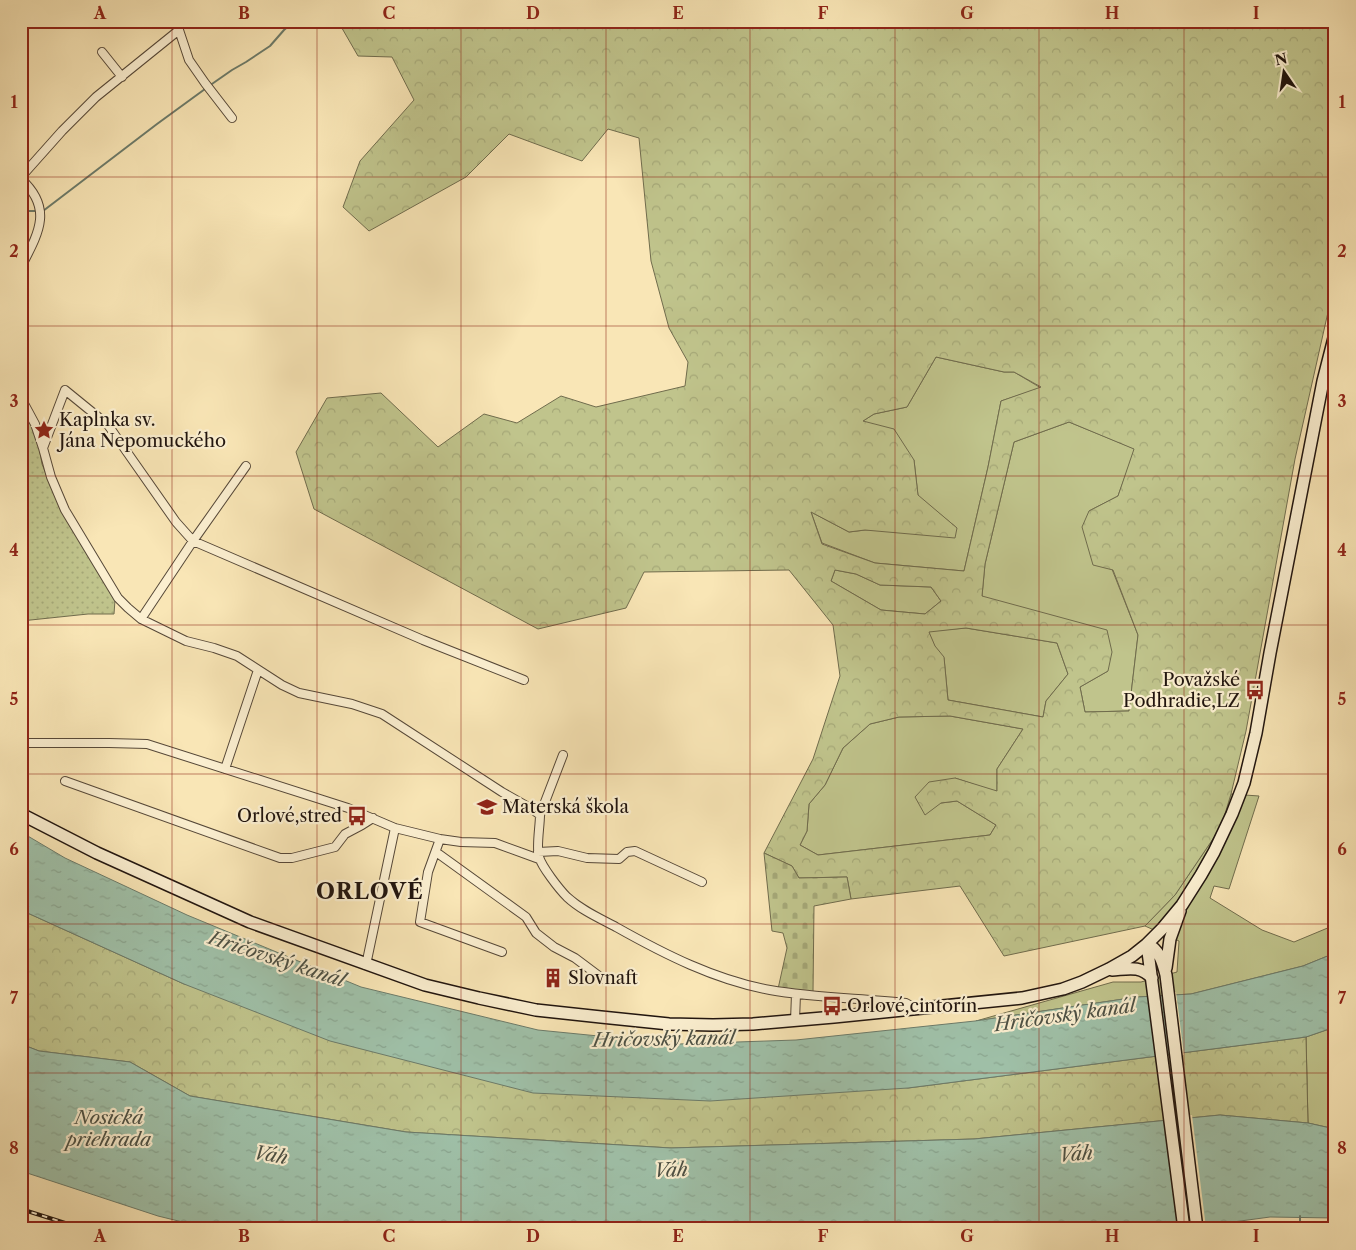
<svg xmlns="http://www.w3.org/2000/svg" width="1356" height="1250" font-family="'Libre Caslon Text',serif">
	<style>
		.grass { fill: #c0c48c; stroke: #706c4d }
		.forest { fill: url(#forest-crowns); stroke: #706c4d; fill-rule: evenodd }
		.cemetery { fill: url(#cemetery-stones); stroke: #706c4d }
		.park { fill: url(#park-dots); stroke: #706c4d }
		.water { fill: url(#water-ripples); stroke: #6c7b6a }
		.pier { fill: #f9e6b6 }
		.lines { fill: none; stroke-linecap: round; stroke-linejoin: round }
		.stream { stroke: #6c7b6a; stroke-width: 2 }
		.minor-casing { stroke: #564838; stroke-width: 10 }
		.secondary-casing { stroke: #20140e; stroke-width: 14 }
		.minor { stroke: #fbefd0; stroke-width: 8 }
		.secondary { stroke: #fbefd0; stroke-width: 11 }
		.rail-casing { stroke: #20140e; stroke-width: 4 }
		.rail { stroke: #fbefd0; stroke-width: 2; stroke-dasharray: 5.5; stroke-linecap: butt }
		.grid { fill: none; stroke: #8f2418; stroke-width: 1; stroke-opacity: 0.55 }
		.labels { text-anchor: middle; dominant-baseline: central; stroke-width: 4.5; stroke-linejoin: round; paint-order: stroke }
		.poi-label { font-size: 18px; fill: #20140e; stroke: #fbefd0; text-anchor: start }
		.water-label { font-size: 19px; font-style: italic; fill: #4c5044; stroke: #fbefd0 }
		.district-label { font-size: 22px; font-weight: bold; letter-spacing: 1px; fill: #20140e; stroke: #fbefd0 }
		.neatline { fill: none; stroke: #8f2418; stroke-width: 2 }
		.grid-label { font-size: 16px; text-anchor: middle; font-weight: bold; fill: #8f2418 }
	</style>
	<defs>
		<pattern id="forest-crowns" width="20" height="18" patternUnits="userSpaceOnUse" patternTransform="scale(1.25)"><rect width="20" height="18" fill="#c0c48c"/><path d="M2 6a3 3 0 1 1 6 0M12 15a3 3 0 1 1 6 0" fill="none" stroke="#a5a878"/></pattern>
		<pattern id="cemetery-stones" width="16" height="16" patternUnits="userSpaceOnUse" patternTransform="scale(1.25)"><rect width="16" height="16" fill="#c0c48c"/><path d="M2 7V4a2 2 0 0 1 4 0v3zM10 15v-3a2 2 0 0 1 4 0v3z" fill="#a5a878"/></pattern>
		<pattern id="park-dots" width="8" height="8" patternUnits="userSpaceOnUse" patternTransform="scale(1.25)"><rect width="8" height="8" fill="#c0c48c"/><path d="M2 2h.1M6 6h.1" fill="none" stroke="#a5a878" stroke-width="1.8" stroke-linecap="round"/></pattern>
		<pattern id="water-ripples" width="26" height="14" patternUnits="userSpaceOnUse" patternTransform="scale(1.25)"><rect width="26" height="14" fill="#9fc0a8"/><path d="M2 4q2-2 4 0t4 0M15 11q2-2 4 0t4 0" fill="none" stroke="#89a48f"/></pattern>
	</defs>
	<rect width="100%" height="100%" fill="#f9e6b6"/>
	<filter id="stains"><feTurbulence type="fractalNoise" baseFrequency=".004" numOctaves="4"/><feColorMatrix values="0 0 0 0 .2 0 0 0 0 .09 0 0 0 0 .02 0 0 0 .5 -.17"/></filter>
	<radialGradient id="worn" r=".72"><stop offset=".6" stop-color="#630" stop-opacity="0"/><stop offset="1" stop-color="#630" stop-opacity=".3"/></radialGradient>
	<path class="grass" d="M 936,357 L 1004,372 L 1014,372 L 1041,388 L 1001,401 L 988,467 L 964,571 L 875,563 L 822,543 L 811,512 L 849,532 L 865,530 L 957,528 L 918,496 L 914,460 L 863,421 L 874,414 L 907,407 Z
		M 1069,422 L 1135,449 L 1118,496 L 1089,511 L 1138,635 L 1129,711 L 1085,712 L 1080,687 L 1108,671 L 982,596 L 985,564 L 1014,442 Z
		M 835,570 L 856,574 L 880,585 L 931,587 L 941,601 L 925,614 L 881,610 L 831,581 Z
		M 966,628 L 1057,643 L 1068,674 L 1046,701 L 1043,717 L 948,700 L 944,658 L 935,647 L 928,631 Z
		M 950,716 L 1023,729 L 997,769 L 997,792 L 955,778 L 941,803 L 957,801 L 996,825 L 990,835 L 818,855 L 800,845 L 807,831 L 809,804 L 825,785 L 843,748 L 870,724 L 899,717 Z
		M 1231,794 L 1259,796 L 1229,889 L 1214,886 L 1210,898 L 1262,930 L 1294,942 L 1330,927 L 1333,934 L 1335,934 L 1335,953 L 1303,966 L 1191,994 L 1137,997 L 976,1021 L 1113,982 L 1141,982 L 1177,972 L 1179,941 L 1145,926 L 1175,895 L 1221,827 Z
		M 1335,1027 L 1335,1129 L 1308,1123 L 1306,1037 Z"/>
	<path class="forest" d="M 340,21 L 1335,21 L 1335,281 L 1295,459 L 1246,731 L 1231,794 L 1221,827 L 1175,895 L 1145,926 L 1004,956 L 960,886 L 851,899 L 847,877 L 799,878 L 792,866 L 764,853 L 813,759 L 840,676 L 833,625 L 789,570 L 644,572 L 626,608 L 538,629 L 314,509 L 296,452 L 327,398 L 381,393 L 438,447 L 484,414 L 517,423 L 561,396 L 596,407 L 685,386 L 688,362 L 669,328 L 651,261 L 639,138 L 608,129 L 582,161 L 509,134 L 466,177 L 369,231 L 343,207 L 360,161 L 414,100 L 392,57 L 358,56 L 339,23 ZM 936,357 L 1004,372 L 1014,372 L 1041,387 L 1001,401 L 988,467 L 964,571 L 875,563 L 822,544 L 811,512 L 849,532 L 865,530 L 955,538 L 957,528 L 918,495 L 914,460 L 894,429 L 863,421 L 874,414 L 907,407 ZM 1069,422 L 1134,449 L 1118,496 L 1089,511 L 1082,527 L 1093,565 L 1113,570 L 1138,635 L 1129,711 L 1085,712 L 1080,687 L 1108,671 L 1112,652 L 1107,630 L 982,596 L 985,564 L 1014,442 ZM 835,570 L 856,574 L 880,585 L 931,587 L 941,601 L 925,614 L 881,610 L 831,581 ZM 966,628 L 1057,643 L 1068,674 L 1046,701 L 1043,717 L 948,700 L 944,657 L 935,646 L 929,632 ZM 950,716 L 1023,729 L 997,769 L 997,791 L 955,778 L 929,782 L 915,797 L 925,815 L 941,803 L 957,801 L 996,825 L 990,835 L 818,855 L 800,845 L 807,831 L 809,804 L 825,785 L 843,748 L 870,724 L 899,717 Z
		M 21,910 L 184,984 L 908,1088 L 1306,1037 L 1308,1123 L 1220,1115 L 974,1139 L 671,1148 L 406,1132 L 190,1096 L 130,1062 L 39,1051 L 21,1044 Z"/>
	<path class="cemetery" d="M 764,853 L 792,866 L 799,878 L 847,877 L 851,899 L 814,906 L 813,992 L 778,989 L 787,948 L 783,933 L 772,931 Z"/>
	<path class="park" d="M 21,404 L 33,427 L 38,441 L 42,464 L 61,511 L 115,600 L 114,614 L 88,614 L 21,621 Z"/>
	<path class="water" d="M 21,832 L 65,858 L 187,915 L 361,987 L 538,1030 L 679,1044 L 796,1040 L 975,1021 L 1137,997 L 1191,994 L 1303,966 L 1335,953 L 1335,1027 L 1306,1037 L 908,1088 L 710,1101 L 533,1093 L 330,1041 L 184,984 L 21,910 Z
		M 21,1044 L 39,1051 L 130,1062 L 190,1096 L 406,1132 L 671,1148 L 974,1139 L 1220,1115 L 1308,1123 L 1335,1129 L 1335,1218 L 1270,1217 L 1181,1229 L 211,1229 L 158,1216 L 21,1171 Z"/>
	<path class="pier" d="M 1176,992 L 1184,1055 L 1171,1057 L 1163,993 Z
		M 1192,1115 L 1206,1228 L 1200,1229 L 1179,1116 Z"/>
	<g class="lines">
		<path class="stream" d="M 209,86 L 232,70 L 246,62 L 270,46 L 284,30 L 294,21
			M 21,211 L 39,211
			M 43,211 L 157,124 L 205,89
			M 1300,1229 L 1300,1216"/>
		<defs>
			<path id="minor" d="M 176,21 L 189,60 L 205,83 L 232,118
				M 102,52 L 122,77
				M 21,177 L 62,131 L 96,97 L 179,30
				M 21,179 C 54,209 38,234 21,267
				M 21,398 L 35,424 L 43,448
				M 141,619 L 193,541 L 246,466
				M 524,680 L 423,640 L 193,541 L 176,522 L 108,425 L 65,390 L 43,448 L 51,477 L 65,510 L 118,598 L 128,608 L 141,619 L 186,641 L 214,648 L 237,656 L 282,685 L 299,693 L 352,704 L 382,714 L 502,792 L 532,809 L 540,815 C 540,826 536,848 539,857 C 542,867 559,889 567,897 C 581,910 599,918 616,927 C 664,954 715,980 770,990 C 815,998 861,998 906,1003 L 915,1008
				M 21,743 L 109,743 L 147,744 L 348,808 L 395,828 L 440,839 L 461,842 L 495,843 L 539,859
				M 225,769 L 258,670
				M 65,781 L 280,858 L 292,858 L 335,847 L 345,834 L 362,825 L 373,818
				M 540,815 L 563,755
				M 440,839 L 428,872 L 420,922 L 502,952
				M 436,852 L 526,917 L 536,933 L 554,947 L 575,958 L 603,979
				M 538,852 L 558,851 L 587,858 L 619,859 L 627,852 L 635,851 L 702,882
				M 366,965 L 395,828
				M 795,1021 L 796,994"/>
			<path id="secondary" d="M 21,814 L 97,853 L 250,922 L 425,985 L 479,998 L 536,1010 L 601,1017 L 669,1024 L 713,1025 L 753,1024 L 834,1017 L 1022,998 L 1063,989 L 1082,982 L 1109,969 L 1132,956 L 1147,944 L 1162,929 L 1182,905 L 1201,875 L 1214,852 L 1232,814 L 1244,783 L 1256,733 L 1270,653 L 1323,381 L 1335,334
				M 1147,944 C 1160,950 1163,963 1166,975 L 1197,1229
				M 1147,944 L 1184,1229
				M 1166,968 L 1170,939 L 1180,911
				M 1112,970 C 1128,969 1140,965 1152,978"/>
		</defs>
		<use href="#minor" class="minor-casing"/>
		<use href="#secondary" class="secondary-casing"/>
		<use href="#minor" class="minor"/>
		<use href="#secondary" class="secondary"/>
		<defs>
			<path id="rail" d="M 21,1209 L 84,1229"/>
		</defs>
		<use href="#rail" class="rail-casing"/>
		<use href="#rail" class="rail"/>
	</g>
	<path class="grid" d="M 172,21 L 172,1229M 317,21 L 317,1229M 461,21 L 461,1229M 606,21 L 606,1229M 750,21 L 750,1229M 895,21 L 895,1229M 1039,21 L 1039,1229M 1184,21 L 1184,1229M 21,177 L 1335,177M 21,326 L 1335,326M 21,476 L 1335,476M 21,625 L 1335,625M 21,774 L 1335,774M 21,924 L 1335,924M 21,1073 L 1335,1073"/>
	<defs>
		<symbol id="sight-bare" viewBox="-9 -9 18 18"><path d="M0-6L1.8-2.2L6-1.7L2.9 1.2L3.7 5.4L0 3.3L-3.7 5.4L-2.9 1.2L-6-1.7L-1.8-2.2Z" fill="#8f2418" stroke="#fbefd0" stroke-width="2.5" paint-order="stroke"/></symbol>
		<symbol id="bus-bare" viewBox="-9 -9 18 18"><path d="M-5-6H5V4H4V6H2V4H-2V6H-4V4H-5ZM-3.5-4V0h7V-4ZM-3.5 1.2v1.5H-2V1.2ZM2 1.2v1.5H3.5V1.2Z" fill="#8f2418" stroke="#fbefd0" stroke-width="2.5" paint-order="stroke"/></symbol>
		<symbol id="school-bare" viewBox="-9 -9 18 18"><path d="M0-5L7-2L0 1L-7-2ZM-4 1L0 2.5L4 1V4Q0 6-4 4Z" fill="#8f2418" stroke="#fbefd0" stroke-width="2.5" paint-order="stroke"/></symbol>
		<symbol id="building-bare" viewBox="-9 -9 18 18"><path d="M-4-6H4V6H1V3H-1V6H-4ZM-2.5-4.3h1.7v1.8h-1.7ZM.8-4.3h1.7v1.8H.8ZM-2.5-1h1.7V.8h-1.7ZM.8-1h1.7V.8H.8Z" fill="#8f2418" stroke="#fbefd0" stroke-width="2.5" paint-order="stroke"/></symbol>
	</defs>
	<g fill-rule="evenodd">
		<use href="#sight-bare" x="30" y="416" width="28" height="28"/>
		<use href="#bus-bare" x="1241" y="676" width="28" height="28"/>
		<use href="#school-bare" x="473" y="793" width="28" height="28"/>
		<use href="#bus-bare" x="343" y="802" width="28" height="28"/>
		<use href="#building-bare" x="539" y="964" width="28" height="28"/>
		<use href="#bus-bare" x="818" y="992" width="28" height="28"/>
	</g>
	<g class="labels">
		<g class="poi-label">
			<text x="59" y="420">Kaplnka sv.<tspan x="59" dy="21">Jána Nepomuckého</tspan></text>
			<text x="1240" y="680" text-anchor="end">Považské<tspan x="1240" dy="21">Podhradie,LZ</tspan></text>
			<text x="502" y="807">Materská škola</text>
			<text x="342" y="816" text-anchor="end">Orlové,stred</text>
			<text x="568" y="978">Slovnaft</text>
			<text x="847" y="1006">Orlové,cintorín</text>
		</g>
		<g class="water-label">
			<text transform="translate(277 959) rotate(18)">Hričovský kanál</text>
			<text transform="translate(1065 1015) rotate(-8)">Hričovský kanál</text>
			<text transform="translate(664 1039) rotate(-1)">Hričovský kanál</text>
			<text x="109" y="1117">Nosická<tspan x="109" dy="22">priehrada</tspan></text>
			<text transform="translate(1076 1154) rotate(-4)">Váh</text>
			<text transform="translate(271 1155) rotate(9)">Váh</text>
			<text transform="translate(671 1170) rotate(-2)">Váh</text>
		</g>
		<g class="district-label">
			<text x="370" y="891">ORLOVÉ</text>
		</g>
	</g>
	<rect width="1356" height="1250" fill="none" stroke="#f9e6b6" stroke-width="55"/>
	<g transform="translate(1284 72) rotate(347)" stroke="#fbefd0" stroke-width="4" paint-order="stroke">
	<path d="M0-4L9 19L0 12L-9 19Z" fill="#20140e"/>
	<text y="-8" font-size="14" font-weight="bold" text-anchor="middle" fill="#20140e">N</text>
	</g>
	<rect x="28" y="28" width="1300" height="1194" class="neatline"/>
	<g class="grid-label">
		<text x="100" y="19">A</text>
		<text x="244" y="19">B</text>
		<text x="389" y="19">C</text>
		<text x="533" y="19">D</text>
		<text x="678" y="19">E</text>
		<text x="823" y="19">F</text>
		<text x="967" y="19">G</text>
		<text x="1112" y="19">H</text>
		<text x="1256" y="19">I</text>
		<text x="14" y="108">1</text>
		<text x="1342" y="108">1</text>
		<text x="14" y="257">2</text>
		<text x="1342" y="257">2</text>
		<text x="14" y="407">3</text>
		<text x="1342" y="407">3</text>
		<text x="14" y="556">4</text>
		<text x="1342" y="556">4</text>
		<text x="14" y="705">5</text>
		<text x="1342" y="705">5</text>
		<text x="14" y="855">6</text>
		<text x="1342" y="855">6</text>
		<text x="14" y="1004">7</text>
		<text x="1342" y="1004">7</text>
		<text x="14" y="1154">8</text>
		<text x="1342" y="1154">8</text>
		<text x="100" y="1242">A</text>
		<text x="244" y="1242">B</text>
		<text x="389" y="1242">C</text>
		<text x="533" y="1242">D</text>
		<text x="678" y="1242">E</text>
		<text x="823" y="1242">F</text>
		<text x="967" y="1242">G</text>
		<text x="1112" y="1242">H</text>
		<text x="1256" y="1242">I</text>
	</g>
	<rect width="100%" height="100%" filter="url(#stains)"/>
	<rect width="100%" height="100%" fill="url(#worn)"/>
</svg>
